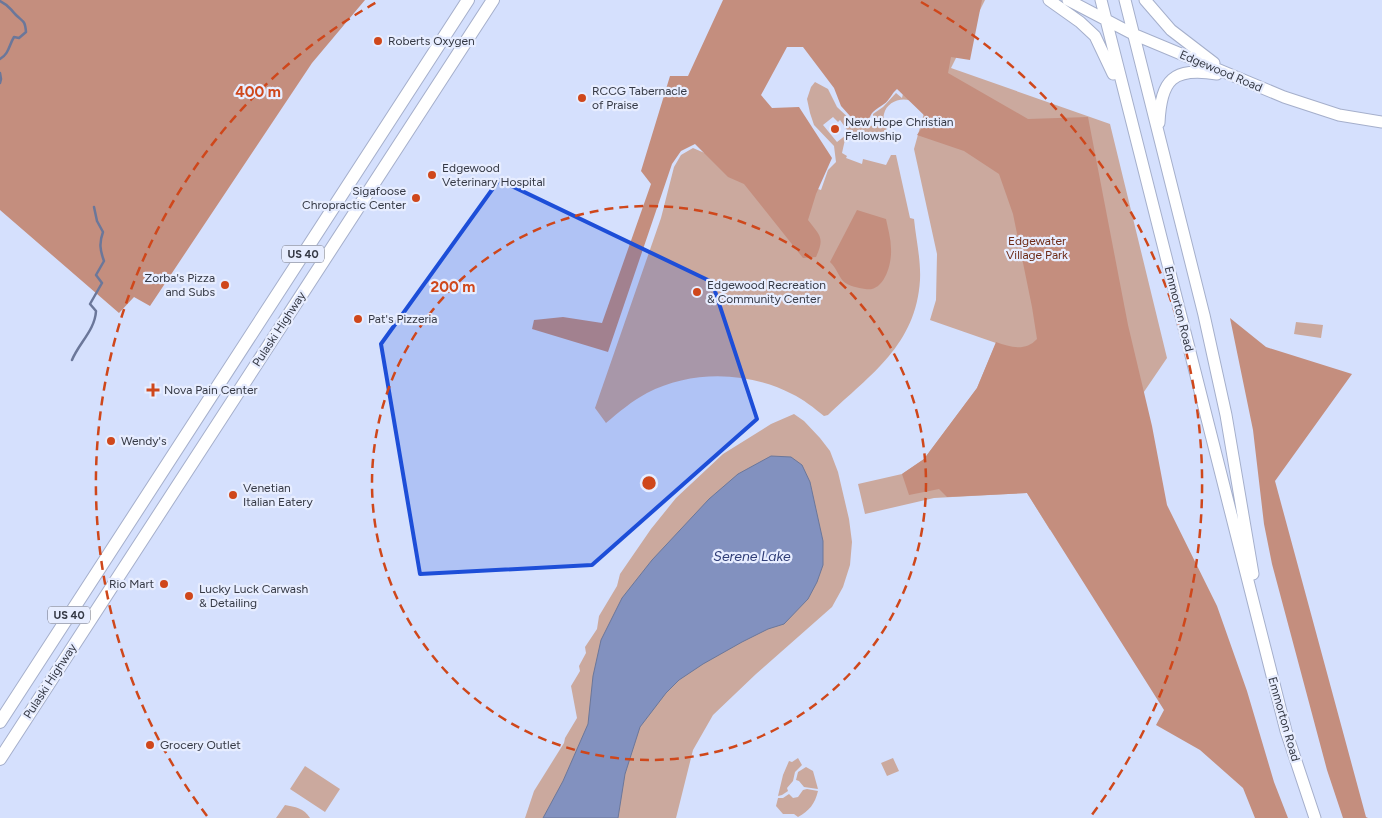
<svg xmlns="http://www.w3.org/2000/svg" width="1382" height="818" font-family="Figtree,sans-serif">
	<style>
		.green { fill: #cba99e }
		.forest { fill: #c48e7e }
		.water { fill: #8291bf; stroke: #6b779a }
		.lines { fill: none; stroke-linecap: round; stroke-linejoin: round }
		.stream { stroke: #6b779a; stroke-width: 2.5 }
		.major-casing { stroke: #a5afcb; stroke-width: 13 }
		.highway-casing { stroke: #a5afcb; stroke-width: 14 }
		.major { stroke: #fff; stroke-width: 11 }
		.highway { stroke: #fff; stroke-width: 12 }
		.marked { fill: #1d4ed8; fill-opacity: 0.2; stroke: #1d4ed8; stroke-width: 4; stroke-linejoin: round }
		.ring { fill: none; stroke: #cf471b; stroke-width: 2.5; stroke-dasharray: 9 6 }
		.poi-dot { fill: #cf471b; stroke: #e7edff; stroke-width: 2 }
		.labels { text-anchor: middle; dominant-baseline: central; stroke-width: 4.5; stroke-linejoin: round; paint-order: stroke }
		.shield { fill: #e7edff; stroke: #6a6f7d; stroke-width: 1 }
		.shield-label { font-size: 11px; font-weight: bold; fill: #353945 }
		.poi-label { font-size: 12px; fill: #353945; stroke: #e7edff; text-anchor: start }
		.street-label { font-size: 12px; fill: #353945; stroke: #e7edff }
		.park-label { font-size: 12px; fill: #6d2b17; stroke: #e7edff }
		.water-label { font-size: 14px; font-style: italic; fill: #2f3d77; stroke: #e7edff }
		.centre { fill: #cf471b; stroke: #e7edff; stroke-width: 2.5 }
		.ring-label { font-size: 15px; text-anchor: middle; font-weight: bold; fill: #cf471b; stroke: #e7edff; stroke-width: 4.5; stroke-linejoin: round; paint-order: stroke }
	</style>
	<rect width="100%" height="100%" fill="#d5e0fd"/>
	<path class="green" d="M 925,0 L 985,0 L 951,68 L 1110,124 L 1167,358 L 1050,530 L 1027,493 L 934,498 L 865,514 L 858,484 L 902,474 L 924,459 L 977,388 L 996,343 L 930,320 L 936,300 L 937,254 L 914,149 L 924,113 C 922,110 919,106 916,104 C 906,95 887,100 884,114 C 882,121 887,126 887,133 L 891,133 C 892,148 861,140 853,136 C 848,133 844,125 840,120 L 838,122 L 833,117 L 823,125 L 837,142 L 846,135 L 842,153 L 847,156 L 846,158 L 862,164 L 863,159 L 886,165 L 891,155 L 896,155 L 910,218 L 914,219 C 916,239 921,260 920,280 C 916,345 871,374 828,415 L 824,416 C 814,408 803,399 792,394 C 748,371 691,370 647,393 C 632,401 619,412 606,423 L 595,408 L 661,218 L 674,167 L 681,155 L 693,148 L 707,154 L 821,190 L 828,170 L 836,162 L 834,146 L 814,125 L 810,113 L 807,99 L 811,87 L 815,82 L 828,89 L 837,107 L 853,122 L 871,126 L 873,125 L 874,122 L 873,114 L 883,107 L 896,93 L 902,98 Z
		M 1296,322 L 1323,325 L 1321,338 L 1294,334 Z
		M 794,414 L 804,421 L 820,438 L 830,451 L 838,472 L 849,519 L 852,542 L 850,565 L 843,587 L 832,607 L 756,674 L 713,715 L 693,750 L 676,818 L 525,818 L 534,791 L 564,743 L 565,738 L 577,718 L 571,686 L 580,671 L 579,666 L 586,653 L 585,647 L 597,629 L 599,616 L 617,586 L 620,574 L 651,529 L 676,498 L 723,454 L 771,424 Z
		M 798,758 L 802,765 L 795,772 L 793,781 L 787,788 L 788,791 L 782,795 L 778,796 L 783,775 L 789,761 L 792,762 Z
		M 893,758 L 899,771 L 887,776 L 881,763 Z
		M 305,766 L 340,789 L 325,812 L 290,789 Z
		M 806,767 L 813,771 L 818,789 L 804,787 L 799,781 L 796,780 L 798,772 Z
		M 807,789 L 818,791 C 815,804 809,811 798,817 L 794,814 L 783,814 L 776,806 L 778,798 L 783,798 L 789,794 L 793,798 L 798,797 L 803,790 Z
		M 285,805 C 295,807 304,808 310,818 L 276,818 Z"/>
	<path class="forest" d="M 0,0 L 365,0 L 312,63 L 150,306 L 134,297 L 119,313 L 0,210 Z
		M 723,0 L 982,0 L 970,60 L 951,57 L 948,73 L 1028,119 L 1088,117 L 1128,325 L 1152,426 L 1167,505 L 1217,606 L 1247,691 L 1274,782 L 1288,818 L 1255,818 L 1243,788 L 1200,750 L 1156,725 L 1164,710 L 1027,493 L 947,497 L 939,489 L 909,495 L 902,474 L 924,459 L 977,388 L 996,342 C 1010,347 1025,352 1037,339 L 1032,307 L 1013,214 L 999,174 L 964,151 L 917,135 L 928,119 L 897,89 C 892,93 889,101 884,104 C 876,110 870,111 869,122 L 859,121 L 850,116 L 841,106 L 834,88 L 803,47 L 787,47 L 761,95 L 772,108 L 799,107 L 832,158 L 816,194 L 808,220 C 820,236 825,237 816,257 L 803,258 L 744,184 L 728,177 L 695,144 L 681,151 L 672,164 L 608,352 L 532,329 L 534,320 L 563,317 L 602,323 L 651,184 L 641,171 L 670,76 L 688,76 Z
		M 857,210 L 886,219 C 888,229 891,239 891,249 C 892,264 884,293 865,289 C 858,288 848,286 843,281 C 838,275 837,269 830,262 Z
		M 1230,318 L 1266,347 L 1352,374 L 1275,481 L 1366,817 L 1368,818 L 1343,818 L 1327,770 L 1272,564 L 1264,524 L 1253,430 Z"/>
	<path class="water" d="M 771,456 L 791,457 L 802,465 L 810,482 L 823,541 L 823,565 L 817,582 L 808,599 L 784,624 L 768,629 L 742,642 L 703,664 L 679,680 L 666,693 L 640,727 L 625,774 L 618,818 L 543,818 L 563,781 L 588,724 L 593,676 L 601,640 L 622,598 L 652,560 L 709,499 L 738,474 Z"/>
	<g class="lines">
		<path class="stream" d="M 0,1 C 10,6 9,8 16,15 C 23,22 25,20 26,32 L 19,38 L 14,37 C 9,45 9,54 0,59
			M 0,73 L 1,79 L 0,83
			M 72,360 C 79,343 95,330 96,311 L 90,304 L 102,283 L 96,275 L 104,261 C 100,250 99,243 103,232 L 97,221 L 94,207"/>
		<defs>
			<path id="major" d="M 1049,0 L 1080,22 L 1095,36 L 1113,74
				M 1068,0 L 1133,34 L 1284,97 L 1339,115 L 1382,122
				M 1101,0 L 1286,731 L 1315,818
				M 1125,0 L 1204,315 L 1226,415 L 1253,574
				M 1145,0 L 1171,30 L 1214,63
				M 1159,123 C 1161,79 1173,67 1217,74"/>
			<path id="highway" d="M 0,722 L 468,0
				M 0,759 L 493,0"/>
		</defs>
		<use href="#major" class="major-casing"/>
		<use href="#highway" class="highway-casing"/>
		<use href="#major" class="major"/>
		<use href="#highway" class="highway"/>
	</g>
	<path class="marked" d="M 499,180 L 712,282 L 757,419 L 592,565 L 420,574 L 381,344 Z"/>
	<g class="ring">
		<circle cx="649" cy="483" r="277"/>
		<path d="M207 816A553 553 0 0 1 377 2M921 2A553 553 0 0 1 1091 816"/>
	</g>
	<g class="poi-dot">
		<circle cx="378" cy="41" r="5"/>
		<circle cx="582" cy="98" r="5"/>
		<circle cx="835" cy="129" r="5"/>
		<circle cx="432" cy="175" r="5"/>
		<circle cx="416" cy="198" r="5"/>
		<circle cx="225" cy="285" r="5"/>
		<circle cx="697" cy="292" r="5"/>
		<circle cx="358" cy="319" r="5"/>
		<path d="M150.5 382.5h5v5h5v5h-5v5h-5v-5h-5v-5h5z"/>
		<circle cx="111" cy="441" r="5"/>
		<circle cx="233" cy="495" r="5"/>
		<circle cx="164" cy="584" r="5"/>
		<circle cx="189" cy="596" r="5"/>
		<circle cx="150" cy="745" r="5"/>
	</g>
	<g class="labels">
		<g class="shield">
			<rect x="282" y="245.5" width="42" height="17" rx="4"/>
			<rect x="48" y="606.5" width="42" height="17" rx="4"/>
		</g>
		<g class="shield-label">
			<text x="303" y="254">US 40</text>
			<text x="69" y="615">US 40</text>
		</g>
		<g class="poi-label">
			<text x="388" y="41">Roberts Oxygen</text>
			<text x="592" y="91">RCCG Tabernacle<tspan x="592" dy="14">of Praise</tspan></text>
			<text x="845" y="122">New Hope Christian<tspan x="845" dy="14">Fellowship</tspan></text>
			<text x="442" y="168">Edgewood<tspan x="442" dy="14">Veterinary Hospital</tspan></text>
			<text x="406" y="191" text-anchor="end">Sigafoose<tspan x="406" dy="14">Chropractic Center</tspan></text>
			<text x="215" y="278" text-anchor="end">Zorba's Pizza<tspan x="215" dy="14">and Subs</tspan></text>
			<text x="707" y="285">Edgewood Recreation<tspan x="707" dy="14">&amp; Community Center</tspan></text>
			<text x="368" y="319">Pat's Pizzeria</text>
			<text x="164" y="390">Nova Pain Center</text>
			<text x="121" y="441">Wendy's</text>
			<text x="243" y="488">Venetian<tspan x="243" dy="14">Italian Eatery</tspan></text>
			<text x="154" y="584" text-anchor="end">Rio Mart</text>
			<text x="199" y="589">Lucky Luck Carwash<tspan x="199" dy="14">&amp; Detailing</tspan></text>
			<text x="160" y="745">Grocery Outlet</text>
		</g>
		<g class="street-label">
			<text transform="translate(1221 71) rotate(23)">Edgewood Road</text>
			<text transform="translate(1179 309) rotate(76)">Emmorton Road</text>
			<text transform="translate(279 329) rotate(-57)">Pulaski Highway</text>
			<text transform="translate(50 681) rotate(-57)">Pulaski Highway</text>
			<text transform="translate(1284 719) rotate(74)">Emmorton Road</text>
		</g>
		<g class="park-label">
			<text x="1037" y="241">Edgewater<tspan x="1037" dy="14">Village Park</tspan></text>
		</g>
		<g class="water-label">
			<text x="752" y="556">Serene Lake</text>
		</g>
	</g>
	<circle cx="649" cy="483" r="8" class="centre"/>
	<g class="ring-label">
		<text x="258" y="97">400 m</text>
		<text x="453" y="292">200 m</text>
	</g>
</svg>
